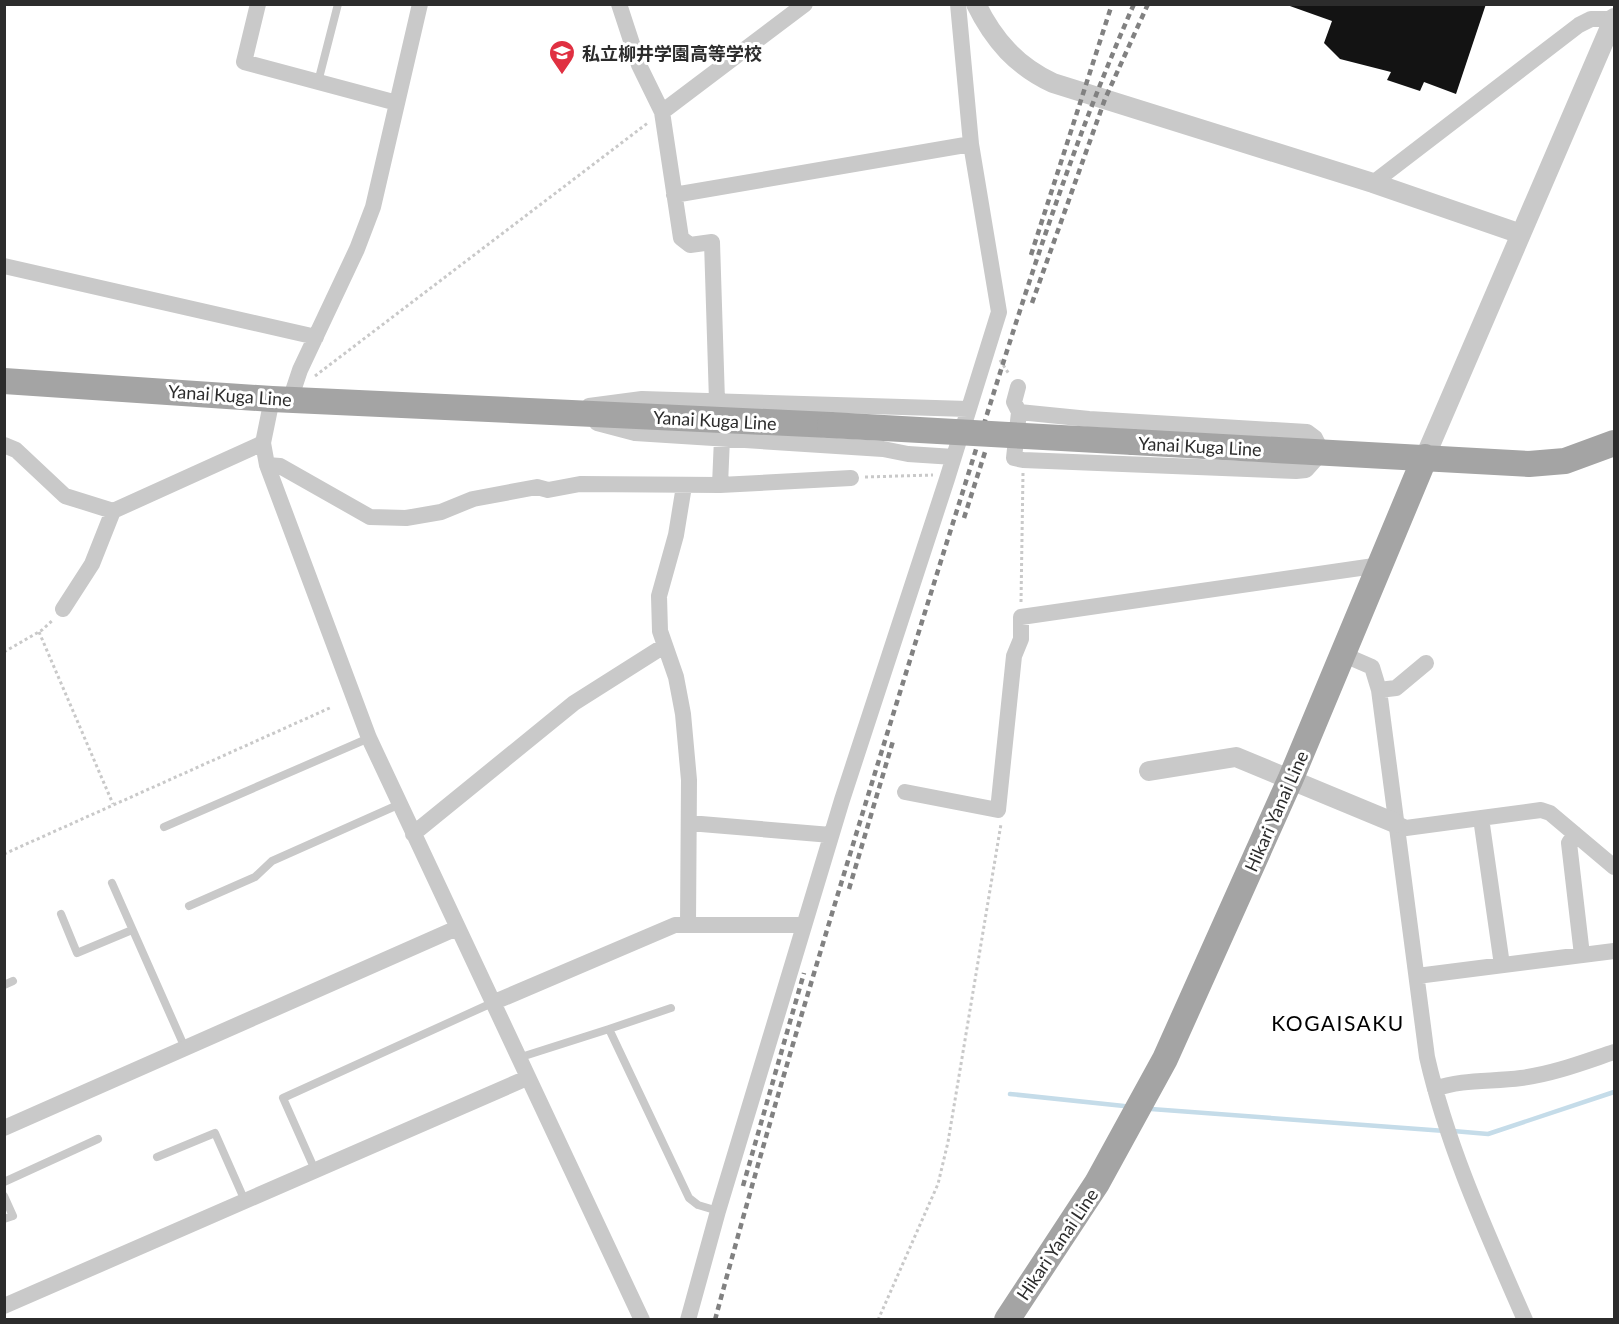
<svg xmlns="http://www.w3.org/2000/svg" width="1619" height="1324" font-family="Lato,'Noto Sans JP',sans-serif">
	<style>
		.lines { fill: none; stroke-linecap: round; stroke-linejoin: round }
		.stream { stroke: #c5dce9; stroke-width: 4.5 }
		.building { fill: #131313 }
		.path { stroke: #c9c9c9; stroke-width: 3; stroke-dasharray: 3 3; stroke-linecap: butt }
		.service { stroke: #c9c9c9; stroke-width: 8 }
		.minor { stroke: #c9c9c9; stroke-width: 16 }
		.tertiary { stroke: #c9c9c9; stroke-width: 20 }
		.primary { stroke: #a4a4a4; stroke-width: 26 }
		.rail { stroke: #818181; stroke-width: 4.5; stroke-dasharray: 6 4.5; stroke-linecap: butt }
		.primary-bridge { stroke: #a4a4a4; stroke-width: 26 }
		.labels { text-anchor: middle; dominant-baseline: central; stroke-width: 6; stroke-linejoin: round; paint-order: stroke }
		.poi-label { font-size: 18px; font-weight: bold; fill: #2c2c2c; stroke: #fff; text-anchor: start }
		.street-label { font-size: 18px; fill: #2c2c2c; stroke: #fff }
		.quarter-label { font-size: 21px; letter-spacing: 1.5px; fill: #000; stroke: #fff }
	</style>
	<rect width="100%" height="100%" fill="#fff"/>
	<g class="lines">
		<path class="stream" d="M 1010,1094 L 1124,1106
			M 1151,1109 L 1445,1131
			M 1453,1131 L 1488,1134 L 1614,1092"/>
	</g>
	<path class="building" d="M 1486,4 L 1456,94 L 1424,82 L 1420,91 L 1387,80 L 1391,72 L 1340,59 L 1324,43 L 1332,21 L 1287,5 Z"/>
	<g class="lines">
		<path class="path" d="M 1000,360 L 1009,374
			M 315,376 L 649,122
			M 865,477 L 933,475
			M 1021,602 L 1023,473
			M 39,632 L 113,804
			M 4,652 L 42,630 L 53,620
			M 4,854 L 332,707
			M 878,1320 L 938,1184 L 948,1142 L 1001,824"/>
		<path class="service" d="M 318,82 L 338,4
			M 164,827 L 369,738
			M 112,883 L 185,1048
			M 189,906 L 255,877 L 272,861 L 400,804
			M 61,914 L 77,953 L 132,930
			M 4,985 L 13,981
			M 671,1008 L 609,1029 L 689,1198 L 698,1205 L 718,1211
			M 518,1058 L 609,1029
			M 157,1157 L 215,1133 L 245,1201
			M 315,1170 L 283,1098 L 492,1003
			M 4,1182 L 98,1139
			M 4,1196 L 13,1216 L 4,1219"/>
		<path class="minor" d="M 258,4 L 244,62 L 397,103
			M 619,4 L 639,65 L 662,112 L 681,238 L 690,245 L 712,242 L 717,401
			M 662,112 L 805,4
			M 1373,183 L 1579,25 L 1591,19 L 1614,19
			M 674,195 L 971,144
			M 4,266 L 316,337
			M 1018,387 L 1014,402 L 1019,412 L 1089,419 L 1307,432 L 1315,438 L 1322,452 L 1306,470 L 1296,471 L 1023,460 L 1014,458 L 1019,412
			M 272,399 L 263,443 L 267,465 L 369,738 L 642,1320
			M 290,400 L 300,370 L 357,249 L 373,207 L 420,4
			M 589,406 L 642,399 L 968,409
			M 597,423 L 635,433 L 883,449 L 908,454 L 954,457
			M 4,445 L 16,450 L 65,496 L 113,511 L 263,443
			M 267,465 L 280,466 L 370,517 L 406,518 L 441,512 L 473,499 L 537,487 L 548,490 L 580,484 L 720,485 L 722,438
			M 720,485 L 851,478
			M 684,486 L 676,535 L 659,596 L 660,631 L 676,677 L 683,714 L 689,780 L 688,924
			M 63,609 L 92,564 L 113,511
			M 1342,654 L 1372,667 L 1379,690 L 1427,1057 C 1448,1149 1487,1233 1525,1320
			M 1379,690 L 1396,688 L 1426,663
			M 905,792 L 998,810 L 1014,656 L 1021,639 L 1021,617 L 1381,565
			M 1481,818 L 1502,965
			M 689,823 L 831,835
			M 1395,823 L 1406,828 L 1541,810 L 1550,813 L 1614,867
			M 413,834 L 574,703 L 664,646
			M 1575,834 L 1569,843 L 1582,955
			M 1417,976 L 1614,951
			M 492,1003 L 675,925 L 804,925
			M 1435,1089 C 1462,1079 1492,1082 1521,1078 C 1553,1074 1584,1062 1614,1052
			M 4,1128 L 457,928
			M 4,1306 L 527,1078
			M 688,1320 L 718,1211 L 842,800 L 947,479 L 999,312 L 971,144 L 958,4"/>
		<path class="tertiary" d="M 976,4 C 994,41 1017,66 1053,83 L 1373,183 L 1521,234
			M 1425,457 L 1614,18
			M 1149,771 L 1236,757 L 1395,823"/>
		<path class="primary" d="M 4,381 L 272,399 L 830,425
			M 1133,442 L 1529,464 L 1565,461 L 1614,443
			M 1007,1320 L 1097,1183 L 1165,1059 L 1291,778 L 1425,457"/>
		<path class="rail" d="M 1031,255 L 1112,4
			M 1032,303 L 1105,99 L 1148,4
			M 964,518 L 986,449
			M 849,889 L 893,741
			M 743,1186 L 804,973
			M 715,1320 C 785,1060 865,804 945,548 C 1003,366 1056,180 1134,4"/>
		<path class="primary-bridge" d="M 830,425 L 1133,442"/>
	</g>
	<defs>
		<symbol id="school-pin" viewBox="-11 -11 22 30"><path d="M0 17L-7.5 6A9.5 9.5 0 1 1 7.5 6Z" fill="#e03041" stroke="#fff"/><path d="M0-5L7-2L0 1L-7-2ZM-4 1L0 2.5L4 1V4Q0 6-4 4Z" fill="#fff"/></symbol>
	</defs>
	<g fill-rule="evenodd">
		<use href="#school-pin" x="547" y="38" width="30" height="40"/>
	</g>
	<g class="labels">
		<g class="poi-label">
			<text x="582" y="53">私立柳井学園高等学校</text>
		</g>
		<g class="street-label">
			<text transform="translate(230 395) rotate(4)">Yanai Kuga Line</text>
			<text transform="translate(715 420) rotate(3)">Yanai Kuga Line</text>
			<text transform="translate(1200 446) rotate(3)">Yanai Kuga Line</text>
			<text transform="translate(1276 811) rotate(-66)">Hikari Yanai Line</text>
			<text transform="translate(1057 1244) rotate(-56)">Hikari Yanai Line</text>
		</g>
		<g class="quarter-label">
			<text x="1338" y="1022">KOGAISAKU</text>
		</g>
	</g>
	<rect width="1619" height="1324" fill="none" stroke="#2c2c2c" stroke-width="12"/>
</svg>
